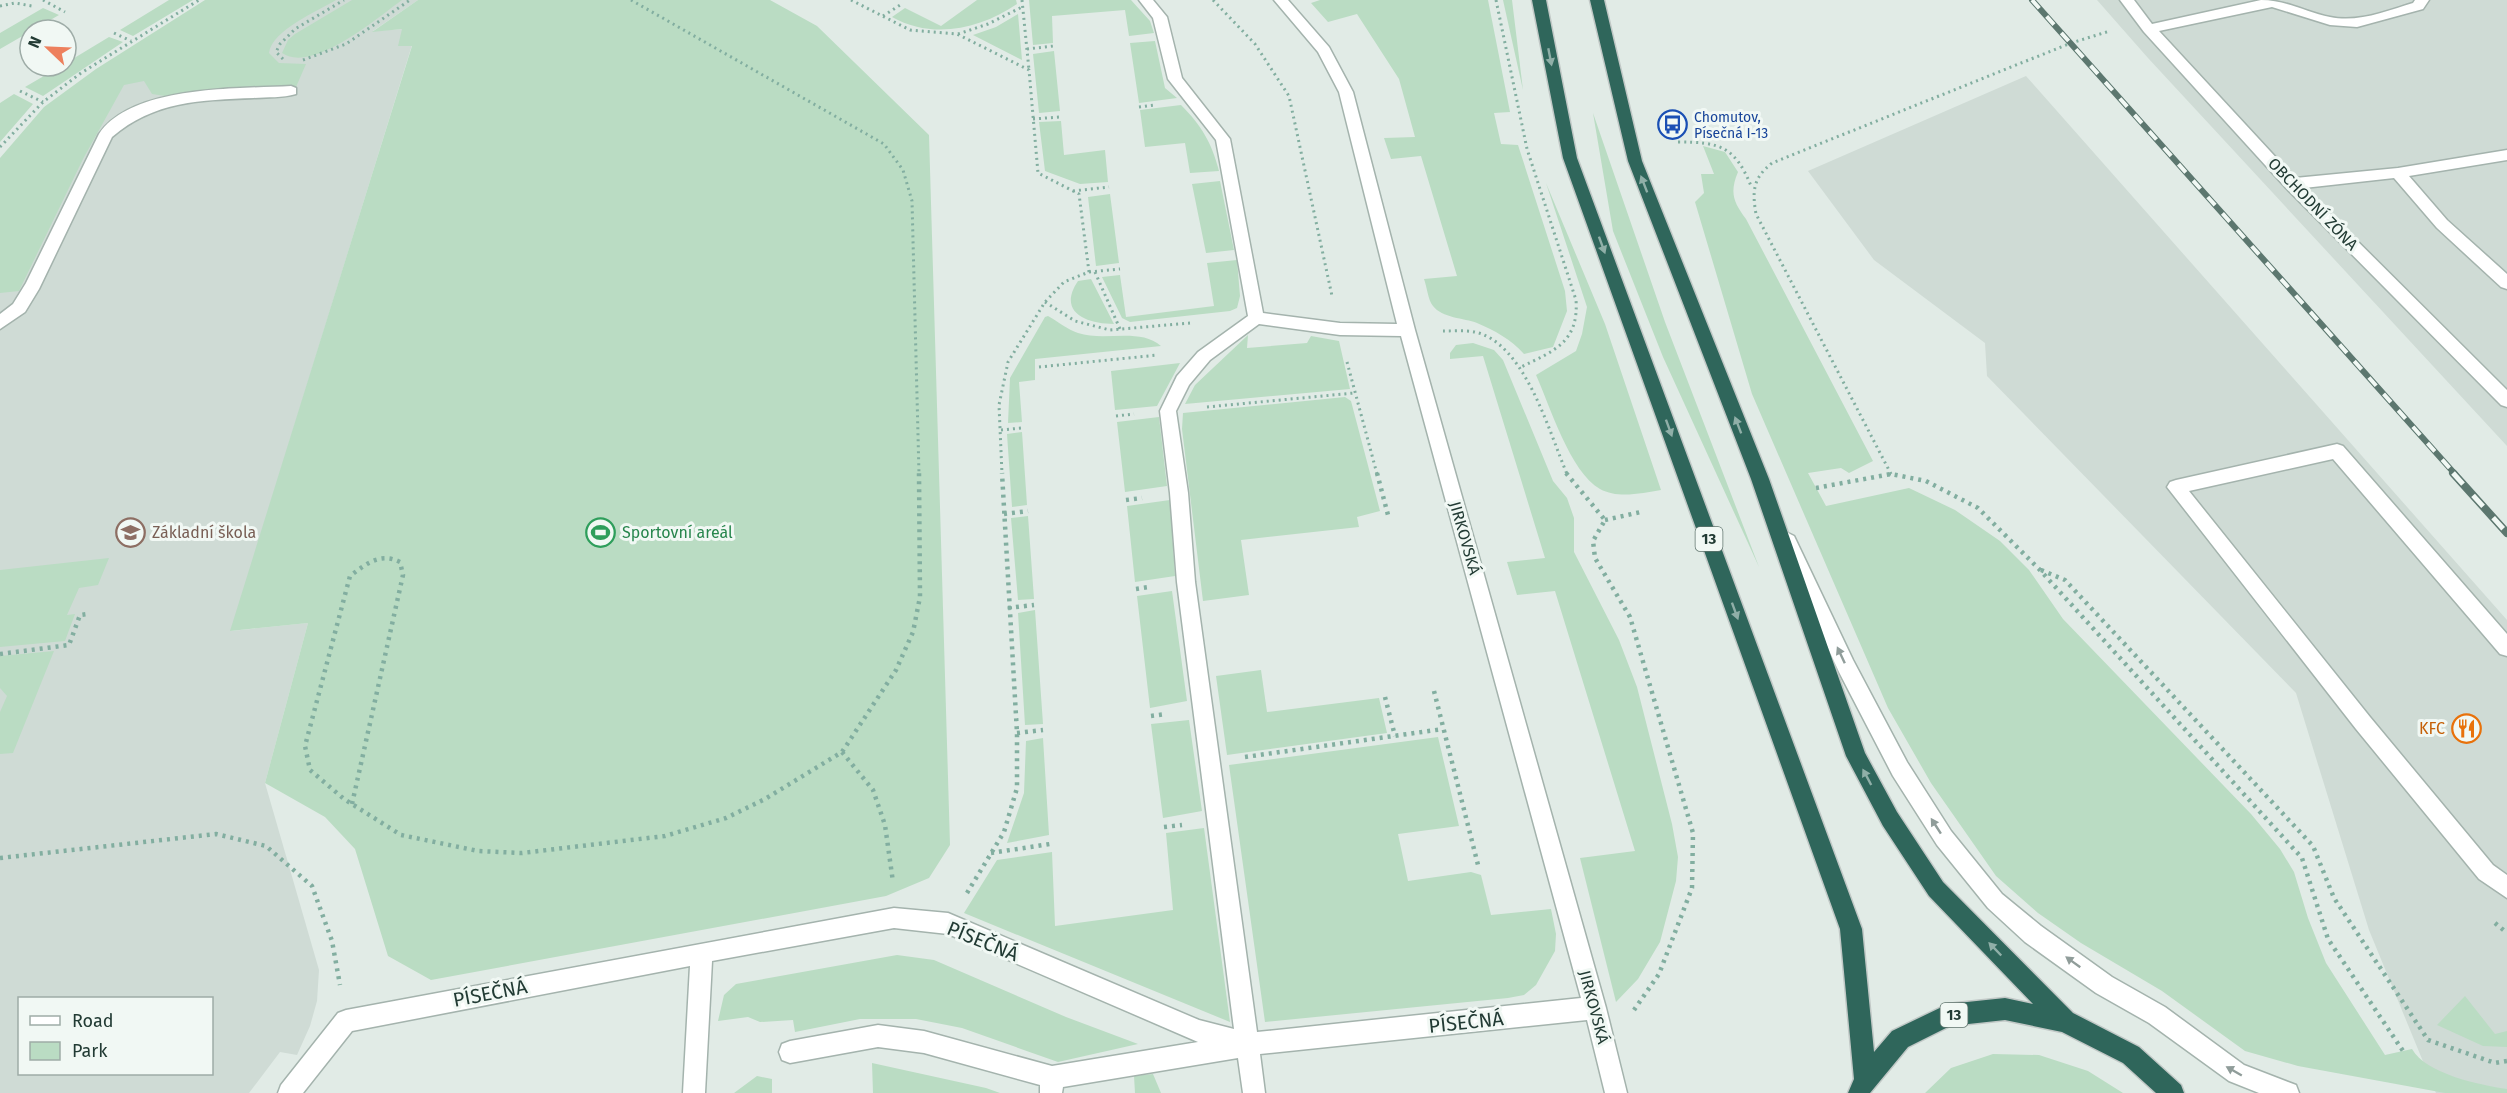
<svg xmlns="http://www.w3.org/2000/svg" width="2507" height="1093" font-family="'Fira Sans',sans-serif">
	<style>
		.built { fill: #cfdbd5; fill-rule: evenodd }
		.green { fill: #badcc3 }
		.lines { fill: none; stroke-linecap: round; stroke-linejoin: round }
		.minor-casing { stroke: #a4b3ad; stroke-width: 3 }
		.highway-casing { stroke: #c1c8c6; stroke-width: 3 }
		.path-far1 { stroke: #82aea0; stroke-width: 3; stroke-dasharray: 2 4; stroke-linecap: butt }
		.path { stroke: #82aea0; stroke-width: 4.5; stroke-dasharray: 3 5; stroke-linecap: butt }
		.minor { fill: #fff; fill-rule: evenodd }
		.highway { fill: #2f665b; fill-rule: evenodd }
		.rail-far1-casing { stroke: #5c776f; stroke-width: 6 }
		.rail-casing { stroke: #5c776f; stroke-width: 8 }
		.rail-far1 { stroke: #f1f8f4; stroke-width: 4; stroke-dasharray: 11; stroke-linecap: butt }
		.rail { stroke: #f1f8f4; stroke-width: 5; stroke-dasharray: 15; stroke-linecap: butt }
		.oneway { fill: #90afa8 }
		.oneway2 { fill: #909d9a }
		.labels { text-anchor: middle; dominant-baseline: central; stroke-width: 6; stroke-linejoin: round; paint-order: stroke }
		.far-transit-label { font-size: 14px; fill: #164399; stroke: #f1f8f4; text-anchor: start }
		.shield { fill: #f1f8f4; stroke: #60746e; stroke-width: 1.5 }
		.shield-label { font-size: 15px; font-weight: bold; fill: #223b34 }
		.street-label { font-size: 16px; fill: #223b34; stroke: #f1f8f4 }
		.education-label { font-size: 16px; fill: #785e54; stroke: #f1f8f4; text-anchor: start }
		.leisure-label { font-size: 16px; fill: #27864d; stroke: #f1f8f4; text-anchor: start }
		.food-label { font-size: 16px; fill: #c56008; stroke: #f1f8f4; text-anchor: end }
		.near-street-label { font-size: 20px; fill: #223b34; stroke: #f1f8f4 }
	</style>
	<rect width="100%" height="100%" fill="#e1ebe6"/>
	<path class="built" d="M 321,0 L 418,0 L 373,31 L 403,29 L 412,45 L 231,631 L 308,623 L 265,783 L 319,970 L 317,1001 L 310,1026 L 297,1055 L 280,1052 L 249,1093 L 0,1093 L 0,233 L 115,86 ZM 20,998 L 212,998 L 212,1074 L 20,1074 Z
		M 2097,0 L 2507,0 L 2507,446 L 2148,58 Z
		M 2026,76 L 2507,620 L 2507,1093 L 2436,1093 L 2369,930 L 2296,693 L 1987,376 L 1985,343 L 1874,260 L 1808,171 Z"/>
	<path class="green" d="M 169,0 L 193,0 L 133,36 L 120,30 Z
		M 205,0 L 336,0 C 318,11 272,30 269,53 L 279,63 L 306,64 L 296,87 L 165,96 L 152,94 L 144,81 L 124,85 L 83,159 L 19,291 L 0,293 L 0,158 L 44,107 L 96,69 Z
		M 352,0 L 402,0 C 377,18 312,74 282,53 L 288,40 L 295,34 Z
		M 418,0 L 770,0 L 817,26 L 929,135 L 950,845 L 929,878 L 886,896 L 431,980 L 388,956 L 355,849 L 325,817 L 265,783 L 308,623 L 230,631 L 412,46 L 398,46 L 402,29 L 372,32 Z
		M 977,0 L 1016,0 L 1017,4 C 980,29 933,40 892,17 L 905,8 L 941,26 Z
		M 1029,0 L 1131,0 L 1150,21 L 1154,33 L 1129,36 L 1125,10 L 1052,16 L 1053,43 L 1033,45 Z
		M 1320,0 L 1488,0 L 1510,112 L 1494,113 L 1501,144 L 1518,145 L 1565,291 L 1567,311 L 1553,347 L 1524,354 C 1511,339 1495,331 1477,323 C 1464,318 1442,318 1433,306 C 1428,300 1427,287 1424,279 L 1457,276 L 1421,156 L 1391,159 L 1384,138 L 1415,137 L 1399,79 L 1357,14 L 1328,22 L 1311,3 Z
		M 1503,0 L 1512,0 L 1523,90 Z
		M 43,8 L 59,15 L 0,49 L 0,33 Z
		M 1018,14 L 1022,60 L 973,35 L 996,27 Z
		M 109,37 L 123,42 L 43,96 L 25,87 L 61,66 L 66,66 L 66,63 Z
		M 1155,41 L 1165,88 L 1177,98 L 1139,103 L 1130,43 Z
		M 1054,51 L 1060,111 L 1039,113 L 1033,54 Z
		M 14,94 L 33,104 L 0,142 L 0,103 Z
		M 1181,105 C 1201,125 1212,143 1219,171 L 1190,173 L 1185,143 L 1145,147 L 1140,110 Z
		M 1593,113 L 1665,322 L 1759,567 L 1663,357 L 1613,231 Z
		M 1061,121 L 1064,155 L 1105,150 L 1108,182 L 1080,184 L 1045,171 L 1039,122 Z
		M 1703,146 L 1725,152 L 1738,172 C 1729,193 1734,203 1746,219 L 1873,461 L 1849,473 L 1841,468 L 1808,473 L 1826,506 L 1909,488 L 1955,510 L 2000,541 L 2029,570 L 2063,619 L 2251,814 L 2280,849 L 2294,872 L 2308,918 L 2326,963 L 2385,1055 L 2412,1049 C 2426,1074 2480,1085 2507,1089 L 2507,1093 L 2445,1093 L 2298,1066 L 2245,1051 L 2162,991 L 2081,943 L 2038,913 L 1996,876 L 1931,783 L 1888,708 L 1752,394 L 1695,202 L 1704,193 L 1701,174 L 1714,174 Z
		M 1220,181 L 1234,250 L 1206,253 L 1192,184 Z
		M 1546,183 L 1605,324 L 1661,490 C 1642,493 1618,499 1600,489 C 1570,472 1550,406 1536,375 L 1576,351 L 1582,334 L 1587,307 Z
		M 1110,194 L 1119,263 L 1096,266 L 1088,197 Z
		M 1237,260 L 1240,296 L 1237,308 L 1230,311 L 1130,322 L 1122,318 L 1102,277 L 1120,275 L 1126,317 L 1214,306 L 1207,263 Z
		M 1091,279 L 1114,324 C 1086,324 1057,312 1078,281 Z
		M 1048,316 C 1057,321 1068,330 1078,333 C 1105,342 1139,327 1161,346 L 1035,359 L 1035,380 L 1019,382 L 1022,422 L 1008,423 L 1010,378 L 1045,317 Z
		M 1248,335 L 1247,348 L 1307,343 L 1311,336 L 1339,341 L 1350,389 L 1185,404 L 1195,385 Z
		M 1473,343 L 1494,350 L 1503,360 L 1553,481 L 1567,498 L 1574,518 L 1574,552 L 1619,640 L 1637,687 L 1672,824 L 1678,857 L 1676,881 L 1660,942 L 1638,979 L 1616,1002 L 1580,858 L 1635,851 L 1555,591 L 1517,595 L 1507,562 L 1545,558 L 1483,356 L 1450,359 L 1450,353 L 1456,345 Z
		M 1180,363 L 1157,406 L 1115,410 L 1111,371 Z
		M 1345,397 L 1351,401 L 1380,511 L 1357,517 L 1359,527 L 1241,540 L 1249,595 L 1203,601 L 1182,429 L 1183,413 Z
		M 1159,417 L 1167,486 L 1125,492 L 1117,422 Z
		M 1022,432 L 1027,505 L 1012,507 L 1007,434 Z
		M 1170,500 L 1175,576 L 1135,582 L 1127,506 Z
		M 1028,516 L 1034,599 L 1018,600 L 1011,518 Z
		M 109,558 L 98,585 L 79,588 L 67,615 L 75,614 L 65,641 L 0,647 L 0,570 Z
		M 1172,591 L 1187,701 L 1150,708 L 1137,596 Z
		M 1035,610 L 1043,724 L 1025,725 L 1018,613 Z
		M 54,651 L 13,753 L 0,754 L 0,712 L 7,696 L 0,688 L 0,656 Z
		M 1261,670 L 1267,712 L 1379,698 L 1387,733 L 1227,755 L 1216,676 Z
		M 1189,720 L 1202,811 L 1163,818 L 1151,724 Z
		M 1438,737 L 1459,826 L 1398,834 L 1408,881 L 1471,872 L 1481,875 L 1491,915 L 1551,909 L 1556,934 L 1555,951 L 1536,985 L 1524,995 L 1508,998 L 1265,1022 L 1229,765 Z
		M 1043,738 L 1049,835 L 1007,843 L 1024,793 L 1026,741 Z
		M 1204,828 L 1230,1022 L 964,913 L 997,860 L 1052,852 L 1055,926 L 1173,910 L 1166,833 Z
		M 897,955 L 934,960 L 1066,1017 L 1138,1044 L 1058,1062 L 962,1028 L 916,1019 L 860,1019 L 795,1032 L 793,1020 L 760,1022 L 748,1017 L 718,1021 L 724,995 L 736,984 Z
		M 2465,996 L 2495,1034 L 2507,1031 L 2507,1047 L 2483,1046 L 2437,1025 Z
		M 1993,1054 L 2039,1055 L 2088,1071 L 2123,1093 L 1925,1093 L 1951,1068 Z
		M 872,1063 L 986,1088 L 1000,1093 L 873,1093 Z
		M 1153,1074 L 1161,1093 L 1135,1093 L 1134,1076 Z
		M 757,1076 L 772,1079 L 772,1093 L 734,1093 Z"/>
	<g class="lines">
		<defs>
			<path id="minor" d="M 1139,0 L 1153,0 L 1167,17 L 1182,78 L 1230,139 L 1263,313 L 1340,323 L 1397,324 L 1339,92 L 1318,52 L 1274,0 L 1288,0 L 1329,47 L 1353,92 L 1415,330 L 1606,1008 L 1627,1093 L 1605,1093 L 1587,1020 L 1260,1054 L 1265,1093 L 1243,1093 L 1238,1058 L 1063,1087 L 1062,1093 L 1040,1093 L 1040,1085 L 924,1053 L 878,1047 L 790,1063 L 782,1060 L 779,1052 L 782,1044 L 790,1041 L 878,1025 L 924,1031 L 1052,1066 L 1198,1042 L 948,934 L 894,928 L 712,961 L 705,1093 L 683,1093 L 690,966 L 352,1031 L 303,1093 L 278,1093 L 281,1085 L 338,1013 L 346,1010 L 894,908 L 948,913 L 1199,1020 L 1234,1029 L 1177,582 L 1170,493 L 1160,411 L 1177,376 L 1198,352 L 1248,316 L 1216,140 L 1168,79 L 1153,18 ZM 1259,324 L 1340,335 L 1401,336 L 1581,998 L 1257,1032 L 1195,582 L 1188,493 L 1176,411 L 1189,385 L 1210,360 Z
				M 2120,0 L 2134,0 L 2152,24 L 2261,0 C 2286,0 2306,12 2330,17 C 2358,23 2386,11 2413,3 L 2415,0 L 2429,0 L 2423,9 L 2357,27 L 2330,25 L 2272,7 L 2159,31 L 2295,178 L 2398,168 L 2507,150 L 2507,160 L 2409,176 L 2447,220 L 2507,274 L 2507,289 L 2501,287 L 2437,228 L 2394,178 L 2304,188 L 2507,390 L 2507,407 L 2501,405 L 2286,188 L 2144,32 Z
				M 291,86 L 296,88 L 296,94 C 283,98 267,97 254,98 C 201,100 154,101 112,137 L 39,289 L 25,312 L 0,329 L 0,314 L 13,304 L 26,283 L 99,134 C 132,85 238,89 291,86 Z
				M 2337,444 L 2343,446 L 2507,634 L 2507,656 L 2500,654 L 2333,459 L 2189,491 L 2370,717 L 2493,865 L 2507,875 L 2507,898 L 2479,879 L 2356,729 L 2167,487 L 2170,482 L 2176,480 Z
				M 1788,533 L 1794,536 L 1853,660 L 1907,762 L 1951,831 L 2002,894 L 2041,926 L 2112,977 L 2165,1007 L 2244,1065 L 2296,1085 L 2299,1093 L 2259,1093 L 2229,1081 L 2149,1023 L 2096,993 L 2025,942 L 1988,908 L 1937,845 L 1893,776 L 1839,672 L 1779,541 L 1782,536 Z"/>
			<path id="highway" d="M 1532,0 L 1546,0 L 1577,158 L 1862,929 L 1874,1052 L 1892,1031 L 1948,1004 L 2005,998 L 2033,1004 L 1929,896 L 1883,826 L 1846,756 L 1751,479 L 1628,161 L 1590,0 L 1604,0 L 1642,161 L 1769,479 L 1865,753 L 1897,812 L 1943,882 L 2073,1013 L 2139,1047 L 2181,1085 L 2184,1093 L 2156,1093 L 2123,1063 L 2062,1032 L 2005,1020 L 1950,1026 L 1908,1047 L 1870,1093 L 1848,1093 L 1854,1079 L 1840,929 L 1563,158 Z"/>
		</defs>
		<use href="#minor" class="minor-casing"/>
		<use href="#highway" class="highway-casing"/>
		<path class="path-far1" d="M 43,0 L 65,12
			M 631,0 L 884,144 L 903,170 L 912,201 L 919,474
			M 851,0 L 910,30 L 957,34 L 1029,70 L 1038,173 L 1079,194 L 1089,272 L 1064,282 L 1045,302 L 1008,362 L 999,405 L 1002,474
			M 1022,0 L 1029,70
			M 1213,0 L 1255,44 L 1289,96 L 1332,296
			M 1496,0 L 1527,149 L 1576,300 C 1579,342 1554,351 1521,367
			M 0,6 L 15,3 L 32,6
			M 883,16 L 900,5
			M 114,33 L 131,41
			M 958,34 L 988,24 L 1024,6
			M 1027,49 L 1054,46
			M 283,59 L 276,52 L 280,44 L 295,29 L 344,0
			M 303,60 L 346,44 L 410,0
			M 20,91 L 43,102
			M 1139,107 L 1155,105
			M 1033,119 L 1060,117
			M 1678,142 C 1719,142 1735,146 1751,186
			M 0,147 L 43,102 L 81,73 L 199,0
			M 1073,191 L 1109,187
			M 1089,272 L 1120,269
			M 1095,272 L 1120,329
			M 1045,302 L 1075,321 L 1110,330 L 1190,323
			M 1443,331 C 1453,331 1465,330 1475,332 C 1525,343 1549,432 1567,474
			M 1347,362 L 1377,474
			M 1039,367 L 1158,355
			M 1207,407 L 1354,393
			M 1116,416 L 1134,414
			M 1001,430 L 1022,428
			M 1889,474 L 1893,474
			M 1891,474 L 1756,214 C 1752,191 1753,178 1772,163 L 2071,43 L 2110,31"/>
		<path class="path" d="M 1377,473 L 1388,515
			M 1566,473 L 1605,520 L 1593,541 L 1595,558 L 1630,617 L 1693,833 L 1692,888 L 1659,974 L 1634,1010
			M 1816,488 L 1891,474 L 1926,481 L 1978,508 L 2039,569 L 2302,858 L 2328,939 L 2403,1051
			M 1126,500 L 1142,498
			M 1004,514 L 1028,511
			M 1605,520 L 1641,512
			M 2041,570 L 2065,580 L 2313,846 L 2334,898 L 2428,1040 L 2495,1063 L 2507,1061
			M 1136,589 L 1149,587
			M 1008,608 L 1034,605
			M 0,654 L 69,645 L 80,615 L 87,614
			M 1434,691 L 1478,865
			M 1385,697 L 1395,736
			M 1151,716 L 1166,714
			M 1017,733 L 1043,730
			M 842,752 L 873,790 L 885,825 L 893,882
			M 1245,757 L 1443,729
			M 352,804 L 403,575 L 400,562 C 380,552 366,564 350,576 L 305,746 L 310,770 L 344,799 L 401,835 L 478,851 L 522,853 L 665,836 L 726,818 L 765,799 L 842,752 L 896,670 L 913,632 L 920,597 L 919,473
			M 1164,827 L 1182,825
			M 991,853 L 1050,844
			M 0,858 L 216,834 L 266,846 L 312,886 L 332,941 L 340,985
			M 967,893 L 1004,832 L 1017,788 L 1017,733 L 1002,473
			M 2495,923 L 2507,933"/>
		<use href="#minor" class="minor"/>
		<use href="#highway" class="highway"/>
		<defs>
			<path id="rail-far1" d="M 2032,0 L 2455,474"/>
			<path id="rail" d="M 2453,473 L 2507,533"/>
		</defs>
		<use href="#rail-far1" class="rail-far1-casing"/>
		<use href="#rail" class="rail-casing"/>
		<use href="#rail-far1" class="rail-far1"/>
		<use href="#rail" class="rail"/>
	</g>
	<defs><path id="oneway-solid" d="M-6-.8H1V-3.2L6.5 0L1 3.2V.8H-6Z" transform="scale(1.5)"/></defs>
	<g class="oneway">
		<use href="#oneway-solid" transform="translate(1550 57) rotate(79)"/>
		<use href="#oneway-solid" transform="translate(1644 184) rotate(-111)"/>
		<use href="#oneway-solid" transform="translate(1602 245) rotate(70)"/>
		<use href="#oneway-solid" transform="translate(1738 425) rotate(-111)"/>
		<use href="#oneway-solid" transform="translate(1669 428) rotate(70)"/>
		<use href="#oneway-solid" transform="translate(1735 611) rotate(70)"/>
		<use href="#oneway-solid" transform="translate(1867 777) rotate(-118)"/>
		<use href="#oneway-solid" transform="translate(1995 949) rotate(-134)"/>
	</g>
	<g class="oneway2">
		<use href="#oneway-solid" transform="translate(1841 655) rotate(-115)"/>
		<use href="#oneway-solid" transform="translate(1936 826) rotate(-123)"/>
		<use href="#oneway-solid" transform="translate(2073 962) rotate(-144)"/>
		<use href="#oneway-solid" transform="translate(2234 1071) rotate(-150)"/>
	</g>
	<defs>
		<symbol id="bus-ring" viewBox="-11 -11 22 22"><circle r="9.5" fill="#f1f8f4" stroke="#1a4fb4" stroke-width="1.5"/><path d="M-5-6H5V4H4V6H2V4H-2V6H-4V4H-5ZM-3.5-4V0h7V-4ZM-3.5 1.2v1.5H-2V1.2ZM2 1.2v1.5H3.5V1.2Z" fill="#1a4fb4"/></symbol>
		<symbol id="school-ring" viewBox="-11 -11 22 22"><circle r="9.5" fill="#f1f8f4" stroke="#8d6e63" stroke-width="1.5"/><path d="M0-5L7-2L0 1L-7-2ZM-4 1L0 2.5L4 1V4Q0 6-4 4Z" fill="#8d6e63"/></symbol>
		<symbol id="stadium-ring" viewBox="-11 -11 22 22"><circle r="9.5" fill="#f1f8f4" stroke="#2e9e5b" stroke-width="1.5"/><path d="M0-5a6.5 5 0 1 0 0 10a6.5 5 0 1 0 0-10ZM-3.5-1.8h7v3.6h-7Z" fill="#2e9e5b"/></symbol>
		<symbol id="restaurant-ring" viewBox="-11 -11 22 22"><circle r="9.5" fill="#f1f8f4" stroke="#e8710a" stroke-width="1.5"/><path d="M-5-6h1v4h1v-4h1v4h1v-4h1v5L-1.5 .5V6h-2V.5L-5-1ZM5-6V6H3V1.5H1.5Q1.5-4 5-6Z" fill="#e8710a"/></symbol>
	</defs>
	<g fill-rule="evenodd">
		<use href="#bus-ring" x="1656" y="108" width="33" height="33"/>
		<use href="#school-ring" x="114" y="516" width="33" height="33"/>
		<use href="#stadium-ring" x="584" y="516" width="33" height="33"/>
		<use href="#restaurant-ring" x="2450" y="712" width="33" height="33"/>
	</g>
	<g class="labels">
		<g class="far-transit-label">
			<text x="1694" y="117">Chomutov,<tspan x="1694" dy="16">Písečná I-13</tspan></text>
		</g>
		<g class="shield">
			<rect x="1695.5" y="527" width="27" height="24" rx="4.5"/>
			<rect x="1940.5" y="1003" width="27" height="24" rx="4.5"/>
		</g>
		<g class="shield-label">
			<text x="1709" y="539">13</text>
			<text x="1954" y="1015">13</text>
		</g>
		<g class="street-label">
			<text transform="translate(2313 204) rotate(46)">OBCHODNÍ ZÓNA</text>
			<text transform="translate(1465 538) rotate(74)">JIRKOVSKÁ</text>
			<text transform="translate(1594 1007) rotate(75)">JIRKOVSKÁ</text>
		</g>
		<g class="education-label">
			<text x="152" y="532">Základní škola</text>
		</g>
		<g class="leisure-label">
			<text x="622" y="532">Sportovní areál</text>
		</g>
		<g class="food-label">
			<text x="2445" y="728">KFC</text>
		</g>
		<g class="near-street-label">
			<text transform="translate(983 941) rotate(22)">PÍSEČNÁ</text>
			<text transform="translate(490 993) rotate(-11)">PÍSEČNÁ</text>
			<text transform="translate(1466 1022) rotate(-6)">PÍSEČNÁ</text>
		</g>
	</g>
	<rect x="18" y="997" width="195" height="78" fill="#f1f8f4" stroke="#9eaca7" stroke-width="1.5"/>
	<rect x="30" y="1016" width="30" height="9" fill="#ffffff" stroke="#9eaca7" stroke-width="1.5"/>
	<text x="72" y="1027" font-size="18" fill="#223b34">Road</text>
	<rect x="30" y="1042" width="30" height="18" fill="#badcc3" stroke="#9eaca7" stroke-width="1.5"/>
	<text x="72" y="1057" font-size="18" fill="#223b34">Park</text>
	<g transform="translate(48 48) rotate(293)"><circle r="28" fill="#f1f8f4" stroke="#9eaca7" stroke-width="1.5"/>
	<path d="M0-4.5L10 22L0 15L-10 22Z" fill="#ed805d"/>
	<text y="-9" font-size="16" font-weight="bold" text-anchor="middle" fill="#223b34">N</text>
	</g>
</svg>
